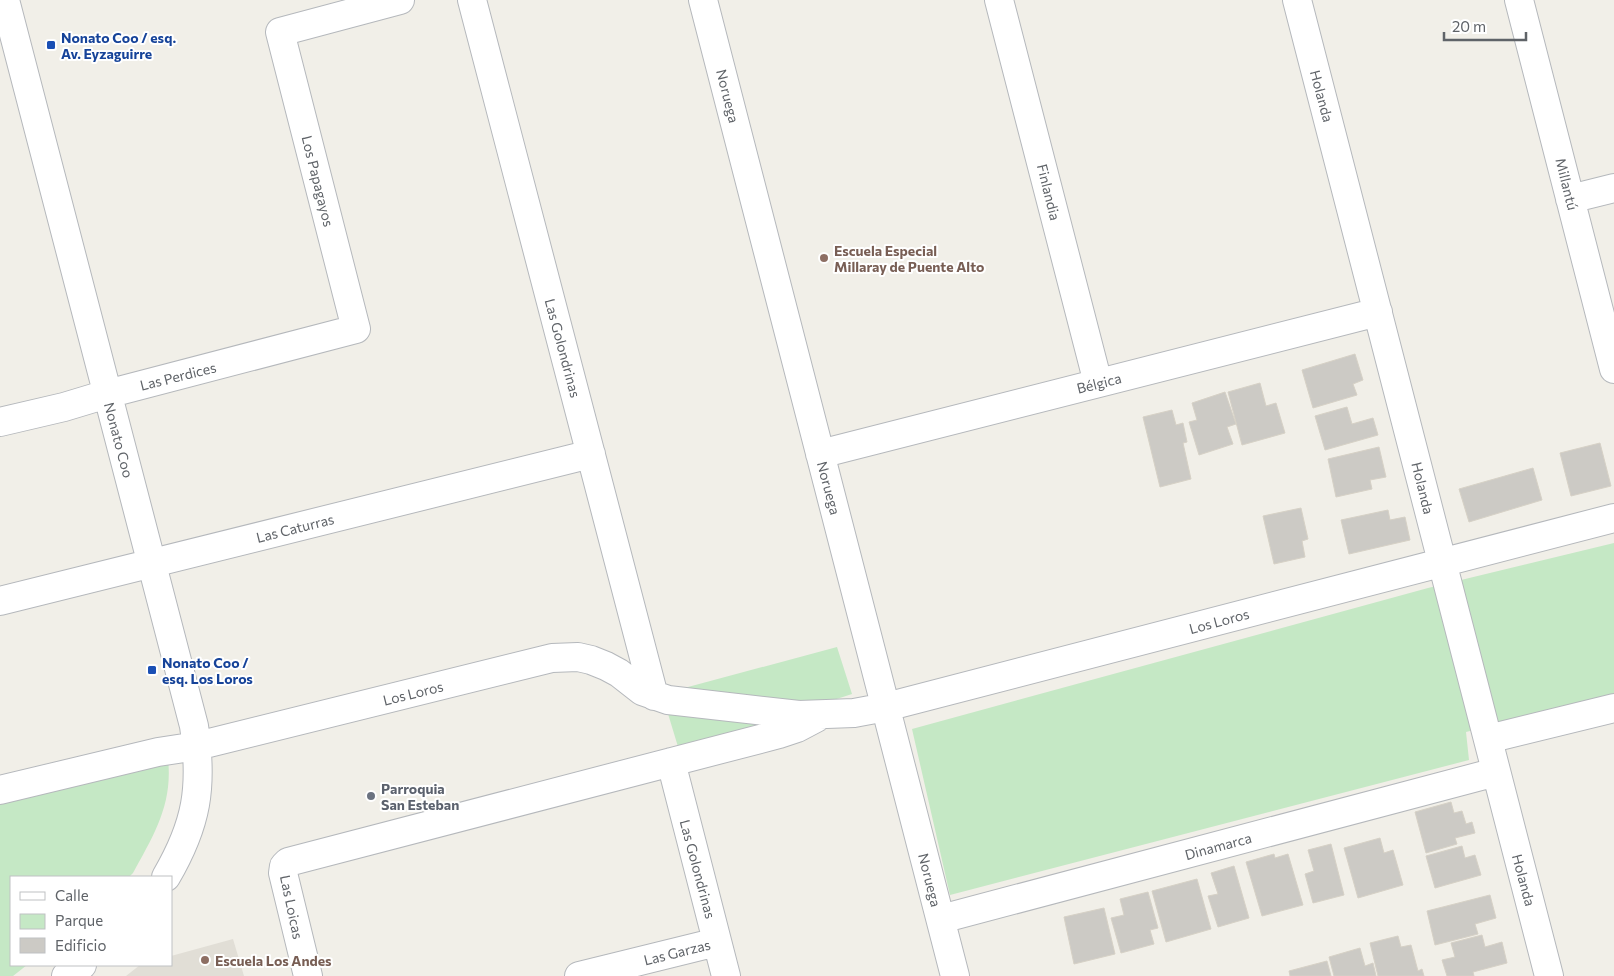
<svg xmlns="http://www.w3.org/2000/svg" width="1614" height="976" font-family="Commissioner,sans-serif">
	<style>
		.education { fill: #e1ded6 }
		.green { fill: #c5e8c5 }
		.building { fill: #cccac5; stroke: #d6d1c6 }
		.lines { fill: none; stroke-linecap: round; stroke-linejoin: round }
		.minor-casing { stroke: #b5b8bc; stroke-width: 30 }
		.minor { stroke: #fff; stroke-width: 28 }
		.transit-dot { fill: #1a4fb4; stroke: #fff; stroke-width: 2 }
		.education-dot { fill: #8d6e63; stroke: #fff; stroke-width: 2 }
		.worship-dot { fill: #6b7280; stroke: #fff; stroke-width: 2 }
		.labels { text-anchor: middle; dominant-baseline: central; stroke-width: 4; stroke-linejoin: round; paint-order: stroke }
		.transit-label { font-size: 14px; font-weight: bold; fill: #164399; stroke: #fff; text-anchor: start }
		.street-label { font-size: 14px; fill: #5f6368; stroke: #fff }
		.education-label { font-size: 14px; font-weight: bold; fill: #785e54; stroke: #fff; text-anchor: start }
		.worship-label { font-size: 14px; font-weight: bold; fill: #5b616d; stroke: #fff; text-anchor: start }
	</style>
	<rect width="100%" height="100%" fill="#f1efe8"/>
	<path class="education" d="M 233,939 L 244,976 L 126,976 L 140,965 L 171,965 L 171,956 Z"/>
	<path class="green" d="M 1614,543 L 1614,695 L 1466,732 L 1469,760 L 950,895 L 912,729 L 1428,588 Z
		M 837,647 L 852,694 L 679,750 L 662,694 Z
		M 168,759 C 173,804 154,835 133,873 L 129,877 L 11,877 L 11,965 L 27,965 L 13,976 L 0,976 L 0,802 Z"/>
	<path class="building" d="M 1355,354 L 1363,380 L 1353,384 L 1357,395 L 1313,408 L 1302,370 Z
		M 1260,383 L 1266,406 L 1276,403 L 1285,433 L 1242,445 L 1228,392 Z
		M 1225,392 L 1236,424 L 1227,427 L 1233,444 L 1199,455 L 1189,422 L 1197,420 L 1192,403 Z
		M 1347,407 L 1352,424 L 1373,418 L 1378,435 L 1325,450 L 1315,416 Z
		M 1172,410 L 1176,425 L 1183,423 L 1187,442 L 1183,443 L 1191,479 L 1160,487 L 1143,417 Z
		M 1600,443 L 1611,486 L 1571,496 L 1560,453 Z
		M 1379,447 L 1386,477 L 1370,480 L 1372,489 L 1336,497 L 1328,459 Z
		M 1533,468 L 1542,500 L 1469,522 L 1459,489 Z
		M 1301,508 L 1308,539 L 1302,541 L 1305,557 L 1274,564 L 1263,516 Z
		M 1388,510 L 1390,520 L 1405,517 L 1410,540 L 1349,554 L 1341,520 Z
		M 1451,802 L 1454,813 L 1462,811 L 1466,824 L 1472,822 L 1475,833 L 1455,838 L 1457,844 L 1426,853 L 1415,812 Z
		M 1380,838 L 1384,853 L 1393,850 L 1403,885 L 1358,898 L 1344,848 Z
		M 1331,844 L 1344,895 L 1313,903 L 1305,874 L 1314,871 L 1308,850 Z
		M 1462,846 L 1465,858 L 1475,855 L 1481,875 L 1435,888 L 1426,856 Z
		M 1274,854 L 1275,858 L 1288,854 L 1303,905 L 1262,916 L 1246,862 Z
		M 1234,866 L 1249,918 L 1218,927 L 1208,896 L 1218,894 L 1211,873 Z
		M 1197,879 L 1211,929 L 1166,942 L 1152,891 Z
		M 1148,892 L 1158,928 L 1150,930 L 1154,944 L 1121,953 L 1111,918 L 1124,915 L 1120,899 Z
		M 1490,895 L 1496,918 L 1475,924 L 1478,934 L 1435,945 L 1427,911 Z
		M 1104,908 L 1115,954 L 1074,964 L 1064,917 Z
		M 1482,935 L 1485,947 L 1502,942 L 1507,963 L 1473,972 L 1474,976 L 1447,976 L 1442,960 L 1455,957 L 1451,943 Z
		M 1398,936 L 1401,947 L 1411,945 L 1418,971 L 1422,969 L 1424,976 L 1378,976 L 1370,943 Z
		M 1360,948 L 1365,966 L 1373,963 L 1376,976 L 1334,976 L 1329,957 Z
		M 1327,961 L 1331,976 L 1290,976 L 1289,971 Z"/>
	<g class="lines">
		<defs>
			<path id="minor" d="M 5,0 L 194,726 C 203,787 197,824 166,877
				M 472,0 L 654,696
				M 703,0 L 955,976
				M 999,0 L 1098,383
				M 1297,0 L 1549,976
				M 1519,0 L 1614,369
				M 1570,199 L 1614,188
				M 0,422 L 64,407 L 107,394 L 356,329 L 280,32 L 400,0
				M 820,454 L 1378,312
				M 0,601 L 591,454
				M 1488,739 L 1614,708
				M 671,762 L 726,976
				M 0,790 L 158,752 L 197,746 L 552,658 L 578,657 L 591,660 L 606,666 L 619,673 L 642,691 L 668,700 L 799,715 L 854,713 L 886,707 L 1614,518
				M 941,919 L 1496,772
				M 66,976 L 82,965
				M 308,976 L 283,873 L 284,866 L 288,862 L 779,734 L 797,728 L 816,718
				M 579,976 L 717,942"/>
		</defs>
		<use href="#minor" class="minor-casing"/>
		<use href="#minor" class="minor"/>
	</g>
	<g class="transit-dot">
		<rect x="46" y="40" width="10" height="10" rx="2.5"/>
		<rect x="147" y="665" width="10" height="10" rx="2.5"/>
	</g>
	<g class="education-dot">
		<circle cx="824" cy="258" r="5"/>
		<circle cx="205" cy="960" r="5"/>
	</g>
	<circle class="worship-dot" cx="371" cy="796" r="5"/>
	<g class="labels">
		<g class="transit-label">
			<text x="61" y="37">Nonato Coo / esq.<tspan x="61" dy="16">Av. Eyzaguirre</tspan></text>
			<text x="162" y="662">Nonato Coo /<tspan x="162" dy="16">esq. Los Loros</tspan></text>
		</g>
		<g class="street-label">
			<text transform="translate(728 96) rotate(76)">Noruega</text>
			<text transform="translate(1322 96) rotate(75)">Holanda</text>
			<text transform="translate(318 181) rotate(76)">Los Papagayos</text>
			<text transform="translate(1567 184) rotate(76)">Millantú</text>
			<text transform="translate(1049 192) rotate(76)">Finlandia</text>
			<text transform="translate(563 348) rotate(75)">Las Golondrinas</text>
			<text transform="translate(178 376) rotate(-14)">Las Perdices</text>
			<text transform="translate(1099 383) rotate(-14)">Bélgica</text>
			<text transform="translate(119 440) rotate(75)">Nonato Coo</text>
			<text transform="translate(829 488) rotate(75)">Noruega</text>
			<text transform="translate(1423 488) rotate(76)">Holanda</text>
			<text transform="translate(295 528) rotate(-14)">Las Caturras</text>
			<text transform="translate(1219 621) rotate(-15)">Los Loros</text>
			<text transform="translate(413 693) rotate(-14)">Los Loros</text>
			<text transform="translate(1218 846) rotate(-15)">Dinamarca</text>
			<text transform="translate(698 869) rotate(75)">Las Golondrinas</text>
			<text transform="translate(930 880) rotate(76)">Noruega</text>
			<text transform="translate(1524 880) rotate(75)">Holanda</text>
			<text transform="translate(292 907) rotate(78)">Las Loicas</text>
			<text transform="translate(677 952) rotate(-14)">Las Garzas</text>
		</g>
		<g class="education-label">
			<text x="834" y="250">Escuela Especial<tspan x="834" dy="16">Millaray de Puente Alto</tspan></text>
			<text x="215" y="960">Escuela Los Andes</text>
		</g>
		<g class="worship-label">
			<text x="381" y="788">Parroquia<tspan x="381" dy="16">San Esteban</tspan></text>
		</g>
	</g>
	<rect x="10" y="876" width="162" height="90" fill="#ffffff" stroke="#bfc1c3"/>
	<rect x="20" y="892" width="25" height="8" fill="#ffffff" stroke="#bfc1c3"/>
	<text x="55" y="901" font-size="15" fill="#5f6368">Calle</text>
	<rect x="20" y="914" width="25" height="15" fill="#c5e8c5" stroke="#bfc1c3"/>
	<text x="55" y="926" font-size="15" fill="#5f6368">Parque</text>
	<rect x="20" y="938" width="25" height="15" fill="#cccac5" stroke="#bfc1c3"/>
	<text x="55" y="951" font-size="15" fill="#5f6368">Edificio</text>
	<path d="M1444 32v8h82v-8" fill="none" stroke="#5f6368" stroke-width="2.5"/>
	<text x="1452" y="32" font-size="15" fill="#5f6368" stroke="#ffffff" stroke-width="4" paint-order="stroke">20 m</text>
</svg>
